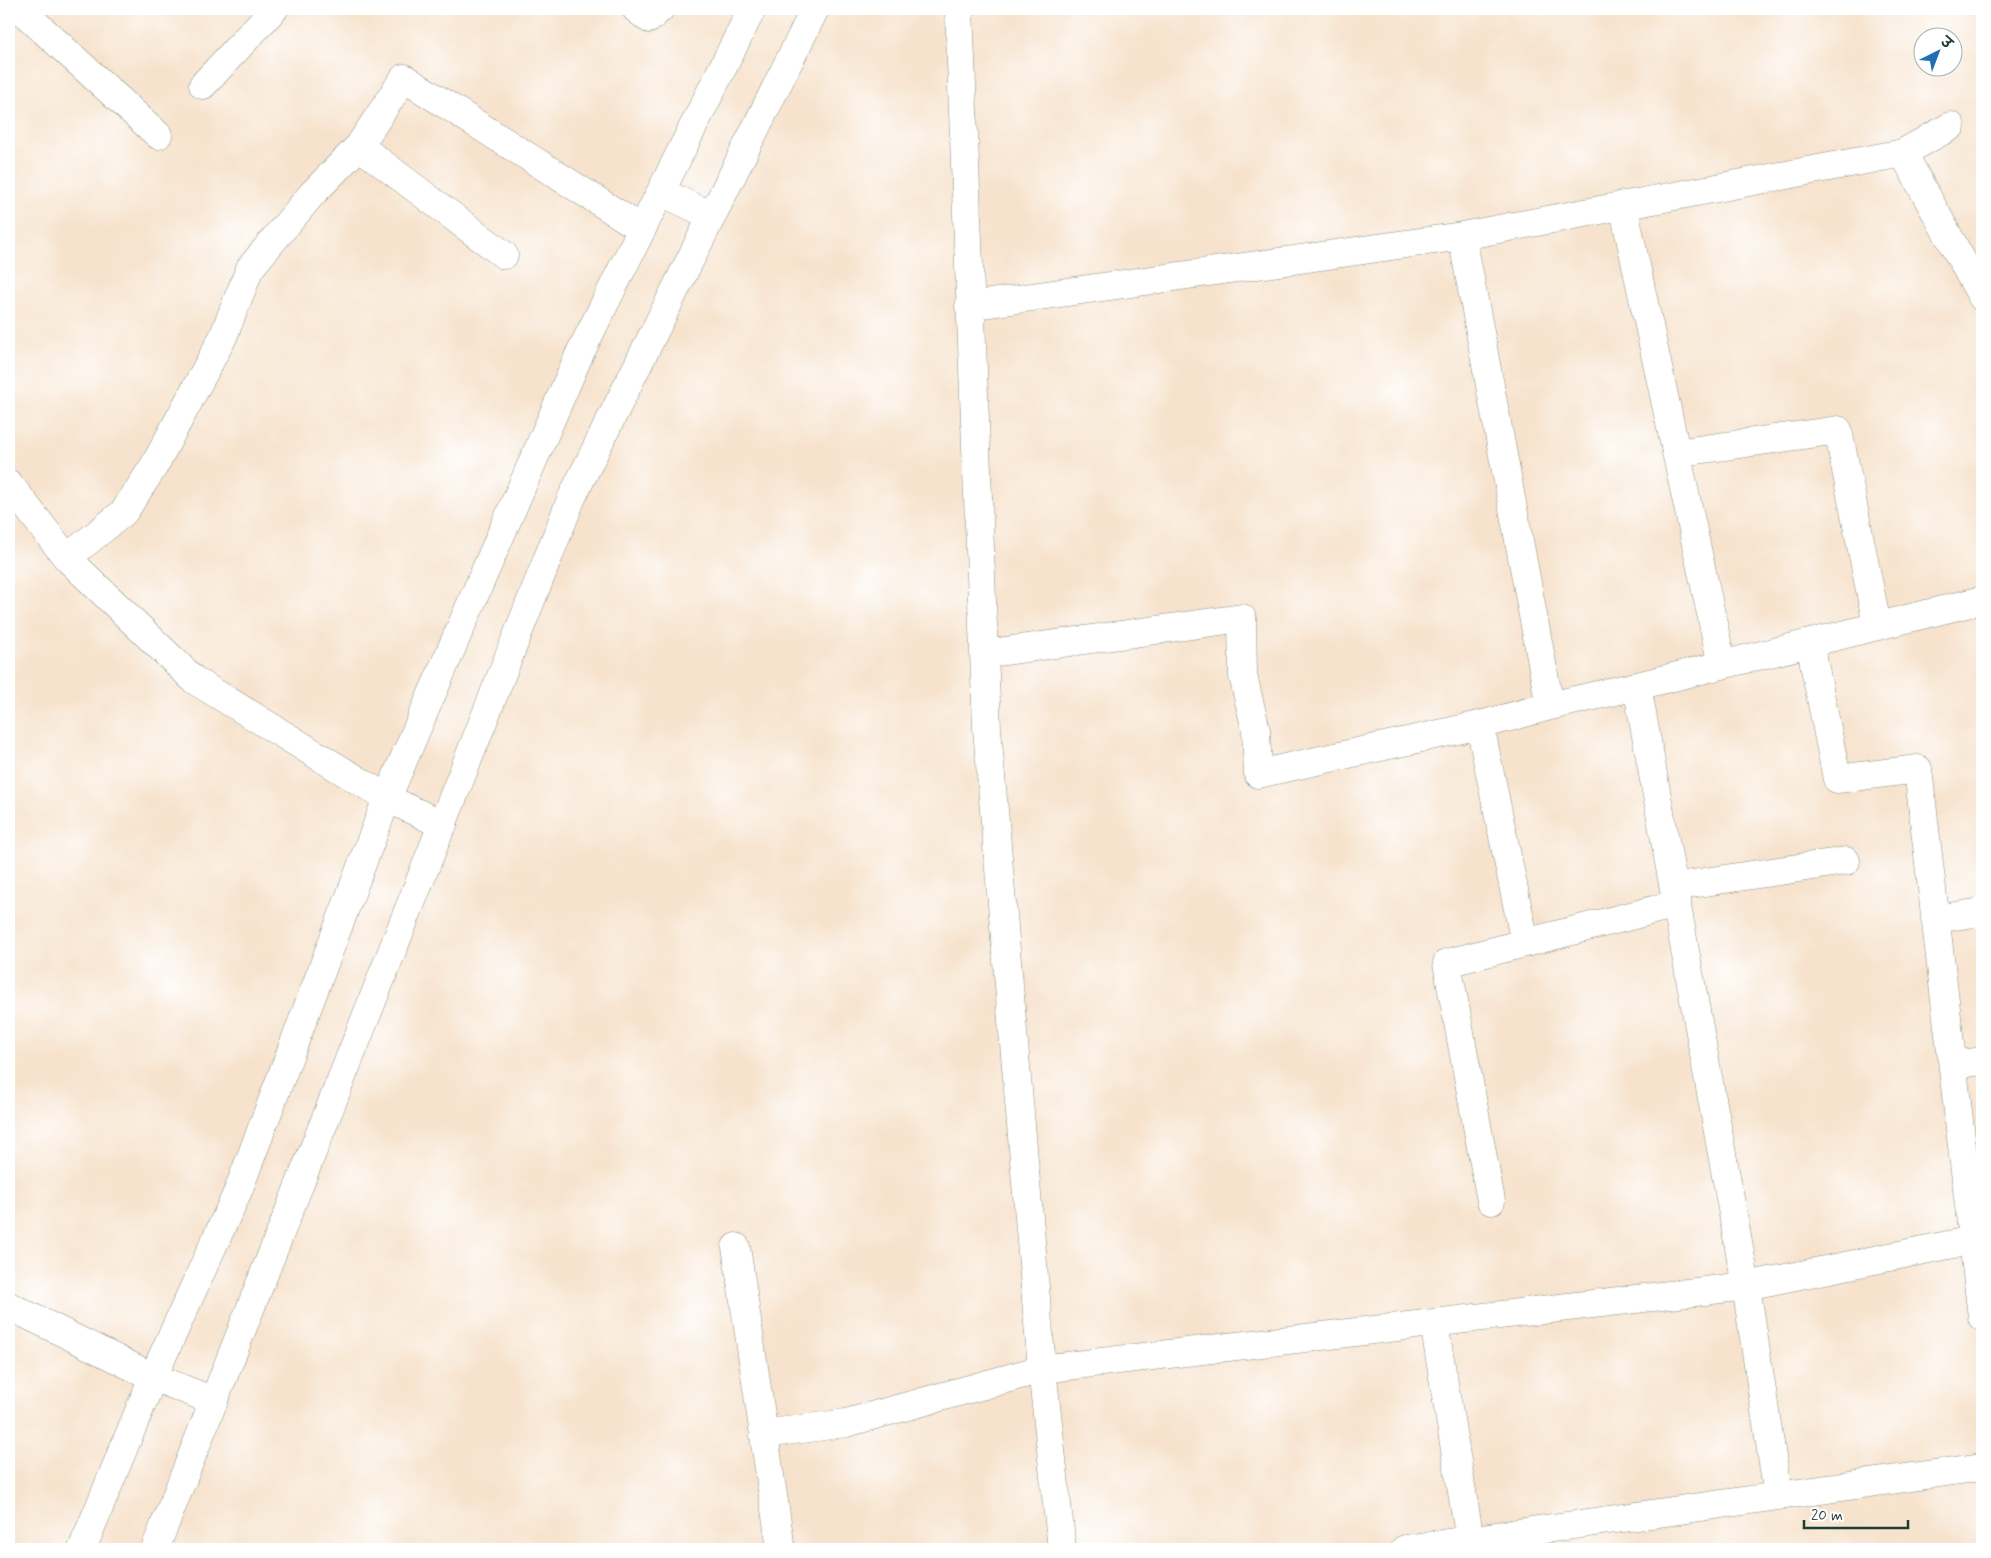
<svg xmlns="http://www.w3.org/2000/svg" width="1991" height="1558" font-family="Mynerve,'Playpen Sans Deva',sans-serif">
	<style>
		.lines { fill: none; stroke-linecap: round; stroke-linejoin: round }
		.minor-casing { stroke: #8b9080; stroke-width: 29 }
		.primary-casing { stroke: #8b9080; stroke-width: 29 }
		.minor { stroke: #fff; stroke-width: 28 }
		.primary { stroke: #fff; stroke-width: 28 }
	</style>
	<rect width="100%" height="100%" fill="#fff"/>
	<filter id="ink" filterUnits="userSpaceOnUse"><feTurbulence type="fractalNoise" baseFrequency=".02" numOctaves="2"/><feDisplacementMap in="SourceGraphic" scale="10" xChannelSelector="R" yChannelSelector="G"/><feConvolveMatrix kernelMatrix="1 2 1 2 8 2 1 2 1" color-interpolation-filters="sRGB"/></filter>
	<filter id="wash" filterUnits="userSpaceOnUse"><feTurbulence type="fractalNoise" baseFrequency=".0096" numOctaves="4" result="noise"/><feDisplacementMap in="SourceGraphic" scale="20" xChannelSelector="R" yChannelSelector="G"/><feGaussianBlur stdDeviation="1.12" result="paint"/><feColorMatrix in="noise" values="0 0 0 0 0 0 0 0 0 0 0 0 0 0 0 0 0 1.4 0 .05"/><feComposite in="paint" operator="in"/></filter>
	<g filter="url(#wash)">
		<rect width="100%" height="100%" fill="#f7e3cd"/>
	</g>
	<g filter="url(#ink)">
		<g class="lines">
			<defs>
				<path id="minor" d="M 20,9 L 158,135
					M 636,9 L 649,19 L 660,9
					M 959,9 L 987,729 L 1042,1369 L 1062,1549
					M 203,85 L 274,9
					M 359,146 L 404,78 L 642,229
					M 1903,153 L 1951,126
					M 1623,205 L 1722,665
					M 1462,236 L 1903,153 L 1982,297
					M 969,306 L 1462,236 L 1550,706
					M 1676,453 L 1838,430 L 1877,625
					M 9,484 L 67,558 L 194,680 L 387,798 L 443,825
					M 67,558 L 124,512 L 154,466 L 223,337 L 250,268 L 312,194 L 359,146 L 504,255
					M 1810,643 L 1982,600
					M 984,654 L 1242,618 L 1243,676 L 1256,730 L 1258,774 L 1480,725 L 1525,943
					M 1480,725 L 1550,706 L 1637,686
					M 1935,919 L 1982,912
					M 1953,1065 L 1982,1061
					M 1491,1201 L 1447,963 L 1677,904 L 1678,886 L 1846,861
					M 1982,1239 L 1973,1240 L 1746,1286 L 1637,686 L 1810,643 L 1837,779 L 1918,769 C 1939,952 1961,1134 1982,1317
					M 736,1247 L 781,1549
					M 9,1306 L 153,1377 L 214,1401
					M 1434,1323 L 1470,1540
					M 764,1434 L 846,1423 L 1042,1369 L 1746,1286 L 1778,1496
					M 1405,1549 L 1982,1467"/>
				<path id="primary" d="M 661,192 L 712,216
					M 82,1549 L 153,1377 L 238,1191 L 387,798 L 482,578 L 580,353 L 752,9
					M 155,1549 L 572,497 L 815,9"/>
			</defs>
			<use href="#minor" class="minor-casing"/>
			<use href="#primary" class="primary-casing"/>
			<use href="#minor" class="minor"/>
			<use href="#primary" class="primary"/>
		</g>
	</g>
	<rect width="1991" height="1558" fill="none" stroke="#fff" stroke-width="30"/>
	<g transform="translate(1938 52) rotate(42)"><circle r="24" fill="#ffffff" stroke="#a5b1ae"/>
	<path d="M0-4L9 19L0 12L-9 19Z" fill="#1f6fb2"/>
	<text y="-8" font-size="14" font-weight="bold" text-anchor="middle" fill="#1f3d34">उ</text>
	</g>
	<path d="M1804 1520v8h104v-8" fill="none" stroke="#1f3d34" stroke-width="2.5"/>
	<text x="1811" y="1520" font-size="15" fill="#1f3d34" stroke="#ffffff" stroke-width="4" paint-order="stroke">20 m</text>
</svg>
